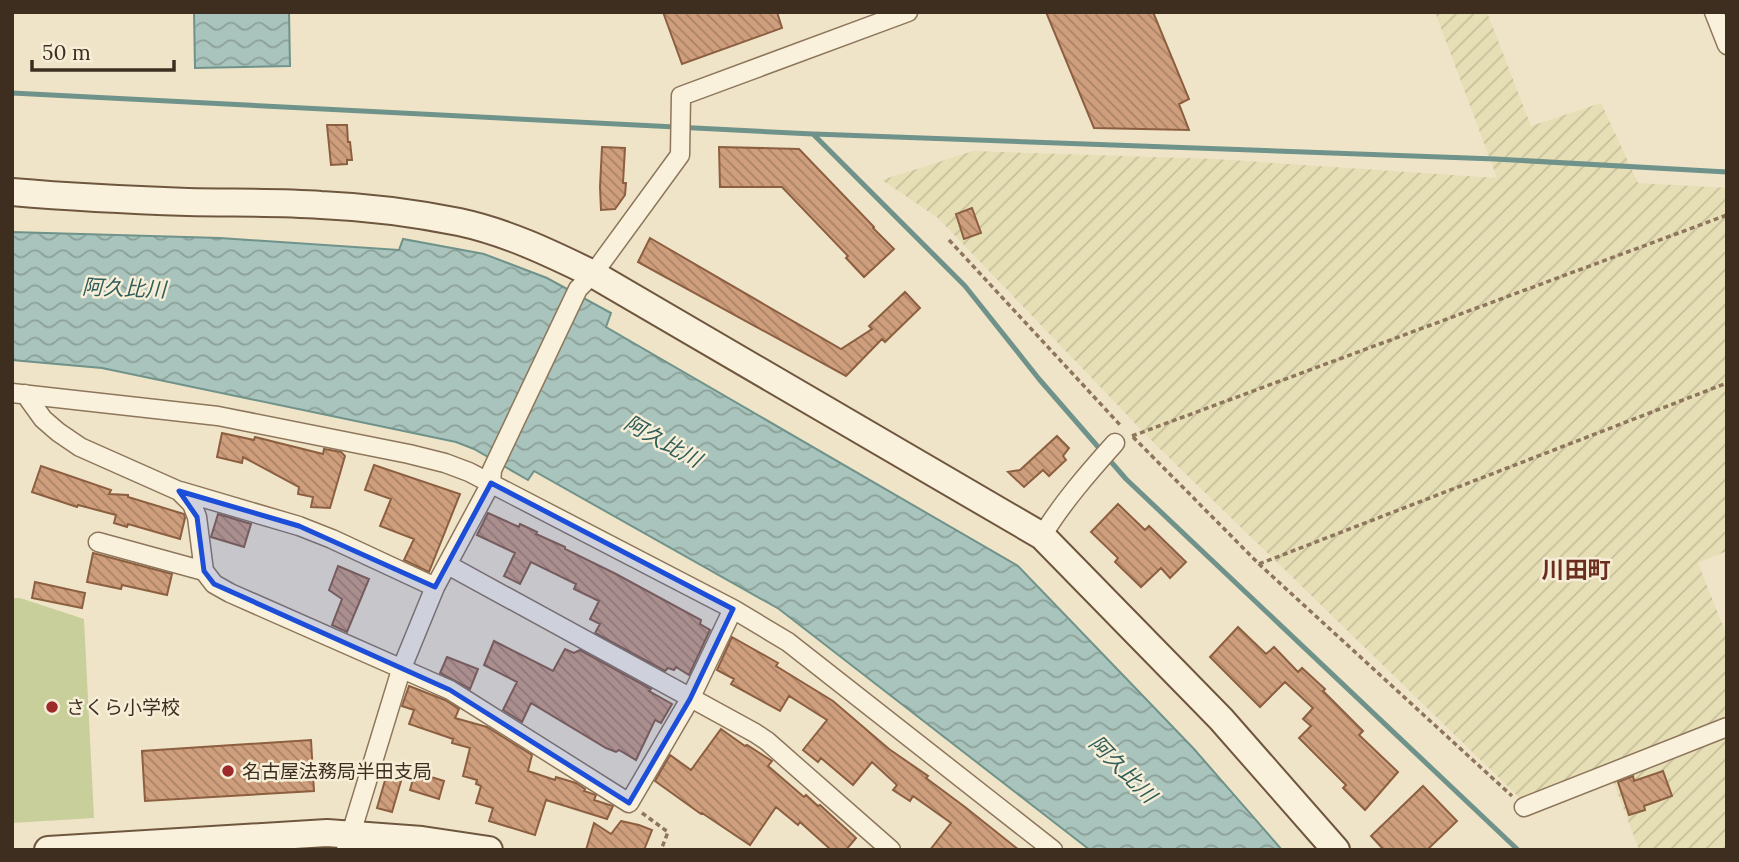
<svg xmlns="http://www.w3.org/2000/svg" width="1739" height="862" font-family="Lora,'Noto Sans JP',serif">
	<style>
		.farmland { fill: url(#farmland-furrows) }
		.garden { fill: #c9cf9b }
		.water { fill: url(#water-waves); stroke: #6f938a; stroke-width: 2 }
		.lines { fill: none; stroke-linecap: round; stroke-linejoin: round }
		.stream { stroke: #6f938a; stroke-width: 5 }
		.building { fill: url(#building-back-hatch); stroke: #8d5f41; stroke-width: 2 }
		.street-casing { stroke: #8d765c; stroke-width: 21 }
		.secondary-casing { stroke: #6f573f; stroke-width: 30 }
		.path { stroke: #8d765c; stroke-width: 3.5; stroke-dasharray: 5 3.5; stroke-linecap: butt }
		.street { stroke: #faf1dc; stroke-width: 18 }
		.secondary { stroke: #faf1dc; stroke-width: 26 }
		.marked { fill: #1d4ed8; fill-opacity: 0.2; stroke: #1d4ed8; stroke-width: 5; stroke-linejoin: round }
		.poi-dot { fill: #9e2a2b; stroke: #f7eed8; stroke-width: 2.5 }
		.labels { text-anchor: middle; dominant-baseline: central; stroke-width: 5; stroke-linejoin: round; paint-order: stroke }
		.poi-label { font-size: 19px; fill: #3d2e20; stroke: #f7eed8; text-anchor: start }
		.water-label { font-size: 21px; font-style: italic; fill: #2f5d5a; stroke: #f7eed8 }
		.quarter-label { font-size: 23px; font-weight: bold; fill: #6b2e1e; stroke: #f7eed8 }
	</style>
	<defs>
		<pattern id="farmland-furrows" width="10" height="10" patternUnits="userSpaceOnUse" patternTransform="scale(1.75)"><rect width="10" height="10" fill="#e6deb5"/><path d="M-1 1l2-2M0 10L10 0M9 11l2-2" fill="none" stroke="#c6bf9b"/></pattern>
		<pattern id="water-waves" width="16" height="10" patternUnits="userSpaceOnUse" patternTransform="scale(1.75)"><rect width="16" height="10" fill="#a9c4bc"/><path d="M0 5q4-4 8 0t8 0" fill="none" stroke="#8ba098"/></pattern>
		<pattern id="building-back-hatch" width="6" height="6" patternUnits="userSpaceOnUse" patternTransform="scale(1.75)"><rect width="6" height="6" fill="#cf9f7d"/><path d="M-1 5l2 2M0 0l6 6M5-1l2 2" fill="none" stroke="#a98266"/></pattern>
	</defs>
	<rect width="100%" height="100%" fill="#f0e4c8"/>
	<path class="farmland" d="M 1435,12 L 1487,12 L 1531,126 L 1601,103 L 1638,183 L 1727,188 L 1727,551 L 1698,563 L 1727,636 L 1727,850 L 1639,850 L 1608,767 L 1523,801 L 1157,446 L 938,218 L 882,180 L 973,151 L 1215,159 L 1497,178 Z"/>
	<path class="garden" d="M 12,598 L 20,598 L 84,619 L 94,818 L 12,823 Z"/>
	<path class="water" d="M 194,12 L 289,12 L 290,66 L 195,68 Z
		M 12,232 L 220,238 L 399,250 L 403,239 L 484,254 L 547,278 L 611,313 L 606,327 L 1018,566 L 1194,749 L 1282,850 L 1090,850 L 779,609 L 534,471 L 528,480 L 474,449 L 456,442 L 102,368 L 12,360 Z"/>
	<g class="lines">
		<path class="stream" d="M 12,93 L 813,134 L 965,286 L 1039,379 L 1126,479 L 1518,850
			M 814,134 L 1495,159 L 1727,172"/>
	</g>
	<path class="building" d="M 663,12 L 777,12 L 782,28 L 682,64 Z
		M 1046,12 L 1153,12 L 1189,99 L 1179,104 L 1189,130 L 1094,128 Z
		M 327,125 L 347,125 L 348,142 L 350,142 L 352,160 L 347,160 L 347,164 L 331,165 Z
		M 602,147 L 625,148 L 623,183 L 626,183 L 625,195 L 615,209 L 601,210 L 600,187 Z
		M 719,147 L 799,149 L 874,227 L 873,228 L 894,249 L 864,277 L 846,258 L 848,256 L 782,187 L 720,187 Z
		M 972,208 L 981,233 L 964,239 L 956,214 Z
		M 650,238 L 841,349 L 872,329 L 869,326 L 905,292 L 920,308 L 885,342 L 882,339 L 846,376 L 638,262 Z
		M 222,433 L 254,440 L 255,437 L 323,454 L 324,449 L 341,452 L 345,456 L 330,508 L 311,507 L 313,497 L 298,494 L 299,487 L 243,457 L 242,463 L 217,457 Z
		M 1057,436 L 1069,448 L 1063,456 L 1066,460 L 1049,476 L 1043,470 L 1024,487 L 1008,472 L 1020,470 Z
		M 374,465 L 460,494 L 429,572 L 404,560 L 414,539 L 380,526 L 391,499 L 365,490 Z
		M 41,466 L 111,490 L 109,494 L 128,495 L 128,497 L 184,514 L 185,518 L 180,539 L 128,524 L 127,527 L 114,523 L 116,515 L 78,505 L 77,507 L 32,492 Z
		M 1118,504 L 1145,530 L 1149,526 L 1186,562 L 1170,578 L 1161,568 L 1141,587 L 1115,562 L 1118,558 L 1091,532 Z
		M 488,513 L 519,527 L 520,524 L 537,532 L 536,534 L 565,547 L 565,549 L 616,574 L 701,620 L 700,624 L 710,630 L 689,675 L 676,667 L 674,670 L 668,668 L 665,671 L 595,633 L 600,624 L 590,619 L 599,601 L 574,589 L 576,584 L 531,562 L 520,584 L 504,576 L 515,553 L 477,535 Z
		M 218,514 L 251,524 L 244,547 L 211,537 Z
		M 93,553 L 172,574 L 167,595 L 122,585 L 121,589 L 87,582 Z
		M 338,566 L 369,579 L 347,632 L 332,625 L 342,599 L 329,590 Z
		M 35,582 L 85,593 L 82,608 L 32,598 Z
		M 1238,627 L 1266,654 L 1274,647 L 1298,672 L 1302,668 L 1325,689 L 1323,691 L 1363,731 L 1359,735 L 1398,772 L 1365,810 L 1343,788 L 1346,785 L 1299,738 L 1311,726 L 1303,719 L 1313,708 L 1285,682 L 1260,707 L 1210,657 Z
		M 732,637 L 778,663 L 776,666 L 833,701 L 889,749 L 928,776 L 926,778 L 965,807 L 1019,850 L 930,850 L 951,823 L 913,796 L 910,801 L 893,790 L 897,785 L 872,762 L 853,785 L 821,758 L 818,762 L 803,750 L 827,720 L 789,696 L 780,711 L 731,684 L 734,679 L 717,670 Z
		M 494,641 L 553,671 L 565,649 L 574,653 L 580,650 L 651,689 L 649,691 L 672,704 L 661,723 L 655,720 L 636,760 L 619,750 L 616,752 L 606,748 L 531,703 L 522,722 L 503,710 L 517,682 L 484,665 Z
		M 447,657 L 478,669 L 470,689 L 440,673 Z
		M 409,686 L 445,700 L 459,709 L 455,718 L 487,727 L 532,755 L 528,771 L 555,780 L 556,777 L 576,783 L 585,789 L 584,791 L 596,795 L 594,800 L 613,806 L 607,819 L 546,800 L 535,835 L 489,821 L 493,808 L 476,803 L 481,786 L 476,784 L 477,780 L 463,776 L 470,748 L 452,743 L 453,739 L 409,724 L 414,710 L 402,706 Z
		M 721,729 L 745,746 L 747,745 L 772,761 L 768,766 L 804,797 L 806,795 L 818,806 L 820,805 L 856,838 L 846,850 L 830,849 L 800,822 L 798,825 L 776,807 L 750,845 L 702,813 L 701,814 L 655,781 L 670,755 L 691,770 Z
		M 311,740 L 314,791 L 145,801 L 142,751 Z
		M 1663,771 L 1672,796 L 1644,806 L 1645,810 L 1629,815 L 1618,782 L 1633,776 L 1634,781 Z
		M 415,772 L 444,781 L 439,799 L 410,790 Z
		M 386,777 L 401,781 L 392,812 L 377,808 Z
		M 1423,786 L 1457,821 L 1427,850 L 1384,850 L 1371,836 Z
		M 621,821 L 639,825 L 652,830 L 644,850 L 586,850 L 594,823 L 611,834 Z"/>
	<g class="lines">
		<defs>
			<path id="street" d="M 1714,12 L 1727,45
				M 12,393 L 218,416 L 409,454 L 445,463 L 469,472 L 733,609 L 788,642 L 1053,850
				M 25,394 L 43,419 L 58,432 L 80,447 L 179,491 L 192,504 L 197,517 L 204,571 L 214,584 L 230,593 L 450,690 L 629,803 L 690,699 L 733,609
				M 180,491 L 299,526 L 332,539 L 435,587
				M 1042,536 C 1062,503 1089,472 1115,443
				M 98,542 L 204,571
				M 448,565 L 755,733 L 767,741 L 891,850
				M 1524,807 L 1727,727
				M 346,850 L 401,670 L 435,587 L 491,483 L 492,470 L 578,289 L 593,274 L 680,155 L 681,96 L 908,12"/>
			<path id="secondary" d="M 12,192 C 71,197 129,200 188,202 C 232,203 277,202 321,205 C 367,207 414,213 459,222 C 506,232 550,253 593,274 L 1042,536 L 1221,719 L 1336,850
				M 48,850 L 327,833 L 422,840 L 489,850"/>
		</defs>
		<use href="#street" class="street-casing"/>
		<use href="#secondary" class="secondary-casing"/>
		<path class="path" d="M 949,240 L 1121,426
			M 1132,436 L 1727,215
			M 1133,437 L 1259,564 L 1512,796
			M 1259,564 L 1727,383
			M 642,813 L 668,832 L 661,850"/>
		<use href="#street" class="street"/>
		<use href="#secondary" class="secondary"/>
	</g>
	<path class="marked" d="M 491,483 L 733,609 L 690,699 L 629,803 L 450,690 L 214,584 L 204,571 L 197,517 L 179,491 L 299,526 L 435,587 Z"/>
	<g class="poi-dot">
		<circle cx="52" cy="707" r="7"/>
		<circle cx="228" cy="771" r="7"/>
	</g>
	<g class="labels">
		<g class="poi-label">
			<text x="66" y="707">さくら小学校</text>
			<text x="242" y="771">名古屋法務局半田支局</text>
		</g>
		<g class="water-label">
			<text transform="translate(124 288) rotate(2)">阿久比川</text>
			<text transform="translate(663 441) rotate(29)">阿久比川</text>
			<text transform="translate(1123 769) rotate(45)">阿久比川</text>
		</g>
		<g class="quarter-label">
			<text x="1576" y="569">川田町</text>
		</g>
	</g>
	<rect width="1739" height="862" fill="none" stroke="#3d2e20" stroke-width="28"/>
	<path d="M32 60v10h142v-10" fill="none" stroke="#3d2e20" stroke-width="3.5"/>
	<text x="42" y="60" font-size="21" fill="#3d2e20" stroke="#f7eed8" stroke-width="5" paint-order="stroke">50 m</text>
</svg>
